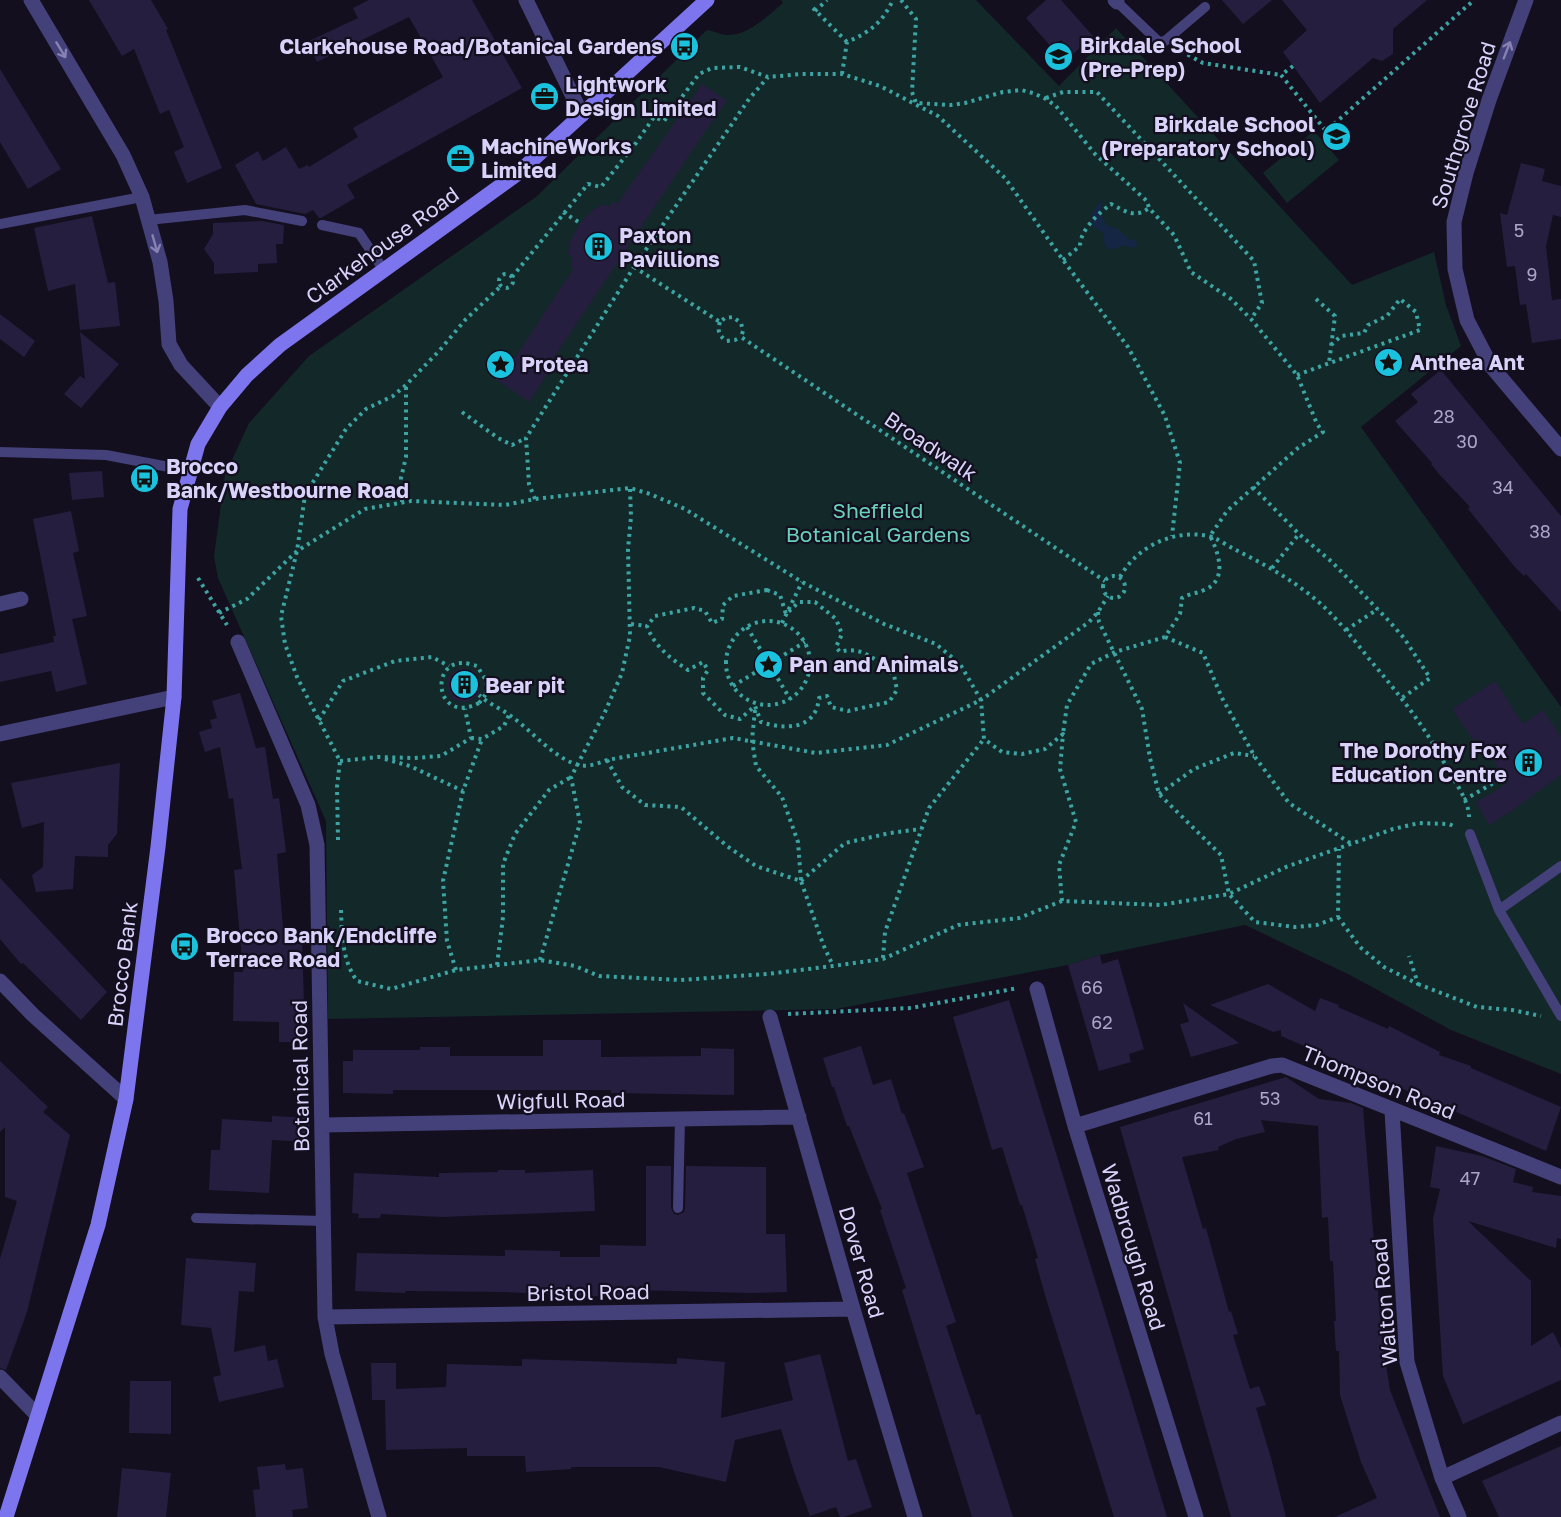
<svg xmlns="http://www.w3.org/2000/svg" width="1561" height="1517" font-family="'Golos Text',sans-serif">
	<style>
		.green { fill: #132828 }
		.water { fill: #152544 }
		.building { fill: #261e3e }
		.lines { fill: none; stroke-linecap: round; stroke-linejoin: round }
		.path { stroke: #3ca5a3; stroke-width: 4; stroke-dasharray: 3 4.5; stroke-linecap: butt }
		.service { stroke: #444079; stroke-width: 10 }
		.minor { stroke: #444079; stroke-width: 15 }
		.secondary { stroke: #7d75ee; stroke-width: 15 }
		.path-bridge { stroke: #3ca5a3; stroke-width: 4; stroke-dasharray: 3 4.5; stroke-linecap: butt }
		.oneway { stroke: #8782b3 }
		.labels { text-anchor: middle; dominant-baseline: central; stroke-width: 4.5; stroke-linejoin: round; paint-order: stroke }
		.number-label { font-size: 18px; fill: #aca6cb }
		.poi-label { font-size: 21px; font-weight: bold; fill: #d9d3fa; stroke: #130f1f; text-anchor: start }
		.street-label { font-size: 21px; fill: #d9d3fa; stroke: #130f1f }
		.park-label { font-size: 21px; fill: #68d1bb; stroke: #130f1f }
	</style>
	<rect width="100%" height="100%" fill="#130f1f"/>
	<path class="green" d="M 781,0 L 976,0 L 1059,86 L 1116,28 L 1352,285 L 1434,252 L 1446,305 L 1461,346 L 1361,427 L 1561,707 L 1561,1074 L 1451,1030 L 1350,975 L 1245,925 L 1100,955 L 1068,965 L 836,1009 L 328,1019 L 326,821 L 218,578 L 214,556 L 225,475 L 249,423 L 309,356 L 536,197 L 707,30 C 713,31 720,34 726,35 C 749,36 767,16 783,3 Z
		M 1314,131 L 1339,160 L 1287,203 L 1263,173 Z"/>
	<path class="water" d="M 1102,198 L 1101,214 L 1107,226 L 1118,229 L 1130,240 L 1136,239 L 1137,246 L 1131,248 L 1124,245 L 1114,249 L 1107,249 L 1103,241 L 1104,233 L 1093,227 L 1091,215 Z"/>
	<path class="building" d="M 89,0 L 151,0 L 168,29 L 166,30 L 222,168 L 187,183 L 174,152 L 184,147 L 169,110 L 160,114 L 134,49 L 122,56 Z
		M 369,0 L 472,0 L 522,88 L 347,185 L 355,198 L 321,218 L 319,218 L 313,210 L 305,214 L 256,204 L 235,165 L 258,151 L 263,161 L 286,147 L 299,169 L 308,165 L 309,167 L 358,137 L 353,128 L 443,77 L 409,17 L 317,62 L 307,42 L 358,18 L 353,8 Z
		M 1046,0 L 1061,0 L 1093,36 L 1073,54 L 1061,40 L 1052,48 L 1026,18 Z
		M 1222,0 L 1272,0 L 1243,24 Z
		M 1282,0 L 1427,0 L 1393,29 L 1393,54 L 1382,61 L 1373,58 L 1320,103 L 1283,52 L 1307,30 Z
		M 0,69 L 61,169 L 28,189 L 0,142 Z
		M 702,84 L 727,101 L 704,133 L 545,371 L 548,372 L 529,402 L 491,376 L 507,353 L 515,358 L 573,269 L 570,265 L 573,259 L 568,253 L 570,241 L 580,223 L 593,210 L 603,204 L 609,207 L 613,201 L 617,204 Z
		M 1521,163 L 1545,169 L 1542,181 L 1561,186 L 1561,217 L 1553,215 L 1546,246 L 1552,300 L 1561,299 L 1561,339 L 1532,343 L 1526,304 L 1520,305 L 1515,266 L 1507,267 L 1500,213 L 1507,215 Z
		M 92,216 L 108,283 L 115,282 L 120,326 L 80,330 L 75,284 L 48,291 L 34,228 Z
		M 262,221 L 284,225 L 283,244 L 276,244 L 277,263 L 258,264 L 258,272 L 214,274 L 214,263 L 204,249 L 213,234 L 213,223 Z
		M 0,314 L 35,341 L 24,357 L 0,339 Z
		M 80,332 L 119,364 L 81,408 L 64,394 L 80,376 L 85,379 Z
		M 1441,370 L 1561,516 L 1561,612 L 1526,574 L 1524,576 L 1514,566 L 1468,509 L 1470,507 L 1439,474 L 1431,464 L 1432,463 L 1395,421 L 1418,402 L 1411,394 Z
		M 102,471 L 104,497 L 72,500 L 69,473 Z
		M 71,511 L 79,551 L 73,553 L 87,616 L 72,619 L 87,684 L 56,692 L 51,671 L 0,682 L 0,654 L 54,642 L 53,636 L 56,636 L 33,519 Z
		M 460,668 L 474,671 L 480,682 L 479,695 L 467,702 L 453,700 L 447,688 L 448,678 L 451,674 Z
		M 1495,681 L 1523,724 L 1543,710 L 1561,737 L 1561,775 L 1510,812 L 1489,825 L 1476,802 L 1508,783 L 1478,738 L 1474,741 L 1452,709 Z
		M 240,693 L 256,748 L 265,747 L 273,799 L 279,798 L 286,852 L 277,854 L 284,940 L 302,935 L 305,1042 L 279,1042 L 279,1022 L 233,1021 L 234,972 L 243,972 L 234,870 L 242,869 L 233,798 L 229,799 L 220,747 L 205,752 L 199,732 L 212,728 L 210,720 L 217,718 L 212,701 Z
		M 120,763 L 117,834 L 108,845 L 108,857 L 75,856 L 73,889 L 36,892 L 32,875 L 43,867 L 44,822 L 22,828 L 11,783 Z
		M 0,878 L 107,992 L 81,1020 L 23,963 L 21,964 L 0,939 Z
		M 1100,955 L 1102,964 L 1118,959 L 1144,1049 L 1129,1054 L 1131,1062 L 1099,1071 L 1068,965 Z
		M 1268,984 L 1315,1011 L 1320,998 L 1339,1005 L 1338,1007 L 1388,1029 L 1389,1026 L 1440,1052 L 1439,1055 L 1471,1066 L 1471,1068 L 1561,1107 L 1546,1151 L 1281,1036 L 1281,1030 L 1273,1032 L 1210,1005 Z
		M 1009,1000 L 1103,1306 L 1167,1517 L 1114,1517 L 1045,1295 L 1035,1259 L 1038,1258 L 1022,1205 L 1020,1205 L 1002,1147 L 992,1150 L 986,1129 L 953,1017 Z
		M 1183,1003 L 1239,1043 L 1191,1057 L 1180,1024 L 1189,1022 Z
		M 543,1040 L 601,1040 L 601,1057 L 701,1056 L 701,1048 L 734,1049 L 734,1095 L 611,1093 L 611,1090 L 393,1090 L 393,1094 L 343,1093 L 343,1061 L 353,1061 L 353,1050 L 420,1050 L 420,1047 L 450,1047 L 450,1056 L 543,1056 Z
		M 861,1046 L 873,1085 L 891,1079 L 902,1114 L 904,1113 L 924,1167 L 907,1173 L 956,1322 L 946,1326 L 976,1415 L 980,1414 L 1013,1517 L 972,1517 L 902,1290 L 906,1288 L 880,1210 L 882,1209 L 849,1126 L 847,1126 L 834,1087 L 832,1087 L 823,1058 Z
		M 0,1061 L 48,1107 L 43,1112 L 70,1135 L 27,1312 L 6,1370 L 0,1368 L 0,1259 L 17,1201 L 5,1197 L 5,1127 L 0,1132 Z
		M 1286,1077 L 1319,1099 L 1351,1103 L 1363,1108 L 1382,1340 L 1390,1390 L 1440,1517 L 1335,1517 L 1377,1498 L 1361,1462 L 1340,1395 L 1339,1351 L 1336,1351 L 1334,1321 L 1336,1321 L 1333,1261 L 1330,1261 L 1328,1217 L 1322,1218 L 1318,1126 L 1261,1120 L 1265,1132 L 1236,1139 L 1218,1147 L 1219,1150 L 1182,1157 L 1203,1229 L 1206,1228 L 1229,1312 L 1231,1311 L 1238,1334 L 1233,1335 L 1250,1389 L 1259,1386 L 1266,1405 L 1256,1408 L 1271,1458 L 1286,1517 L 1231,1517 L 1120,1127 Z
		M 272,1116 L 310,1118 L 309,1142 L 272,1140 L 269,1193 L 209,1190 L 211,1150 L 220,1150 L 222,1119 L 272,1122 Z
		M 1436,1146 L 1482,1156 L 1516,1169 L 1513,1182 L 1533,1187 L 1532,1192 L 1561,1196 L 1561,1239 L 1557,1238 L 1556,1248 L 1468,1221 L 1531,1281 L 1531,1346 L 1553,1332 L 1561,1348 L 1561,1380 L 1463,1424 L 1443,1376 L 1433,1219 L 1440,1189 L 1430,1187 Z
		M 646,1166 L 671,1166 L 671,1208 L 674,1214 L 678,1215 L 684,1212 L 685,1209 L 686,1166 L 766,1167 L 766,1234 L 785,1234 L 787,1292 L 751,1293 L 634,1290 L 634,1298 L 505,1292 L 405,1291 L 405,1293 L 355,1291 L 357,1253 L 505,1256 L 505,1250 L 560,1251 L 560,1257 L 600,1257 L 600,1245 L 646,1246 Z
		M 498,1170 L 525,1170 L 525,1173 L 593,1170 L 595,1211 L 442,1217 L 381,1214 L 380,1218 L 358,1218 L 359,1214 L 352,1213 L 354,1173 L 439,1177 L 439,1173 L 498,1172 Z
		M 186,1258 L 256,1263 L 254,1292 L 239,1291 L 234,1352 L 265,1345 L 268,1361 L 277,1359 L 284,1387 L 219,1402 L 213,1377 L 221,1375 L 211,1328 L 181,1325 Z
		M 820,1354 L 848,1461 L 856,1459 L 872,1507 L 844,1517 L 840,1517 L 836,1507 L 810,1516 L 794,1472 L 781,1429 L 735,1440 L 726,1482 L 659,1467 L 571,1467 L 571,1469 L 526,1472 L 525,1456 L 467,1456 L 467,1448 L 386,1450 L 385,1400 L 372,1400 L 371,1363 L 396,1363 L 396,1389 L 446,1387 L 447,1364 L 522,1366 L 522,1359 L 677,1364 L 677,1358 L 725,1362 L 721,1418 L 793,1400 L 784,1363 Z
		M 130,1381 L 171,1381 L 171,1434 L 129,1433 Z
		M 1561,1446 L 1561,1517 L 1499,1517 L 1482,1481 Z
		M 285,1464 L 286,1470 L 303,1468 L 308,1508 L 292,1510 L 293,1517 L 256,1517 L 253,1490 L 260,1489 L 257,1467 Z
		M 122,1468 L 171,1473 L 166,1517 L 117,1517 Z"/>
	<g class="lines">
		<path class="path" d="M 901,0 L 916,19 L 912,92 L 916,103 L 951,105 L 965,103 L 1003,92 L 1021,90 L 1033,93 L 1046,99 L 1056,106 L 1095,154 L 1147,201 L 1149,208 L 1174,235 L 1191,272 L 1231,299 L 1251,319 L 1297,375 L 1317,424 L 1323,432 L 1298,448 L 1227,511 L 1210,536 C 1219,553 1228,581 1204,590 C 1196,594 1190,593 1182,598 L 1180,614 L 1165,637 L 1115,652 L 1091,664 L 1067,705 L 1063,734
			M 813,8 L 847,42
			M 815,11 L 827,0
			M 1181,51 L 1203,63 L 1281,75
			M 1293,66 L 1281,75 L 1326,131 L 1474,0
			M 842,74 L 847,42 C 870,32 882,23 893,0
			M 1046,98 L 1063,92 L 1097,92 L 1254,261 L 1262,303 L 1251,319
			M 563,212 L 580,223
			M 1063,260 L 1080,246 C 1080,230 1099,213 1111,204 C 1125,211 1135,219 1149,208
			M 634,267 L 720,322 L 725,318 L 733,317 L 741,323 L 743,331 L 741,337 L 1105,581
			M499 281a7 7 0 1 1 14 0a7 7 0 1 1-14 0Z
			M 512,277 L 588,184 L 601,187 L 636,143 L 654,117 L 664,121 L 699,74 L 712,68 L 740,67 L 768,77 L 802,74 L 842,74 L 880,86 L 938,116 L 1005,178 L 1063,260 L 1128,347 L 1165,416 L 1180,463 L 1172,536
			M 1316,299 L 1335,316 L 1329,363
			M 720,322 C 717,331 719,335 726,341 L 735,340 L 741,337
			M 1297,375 L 1420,330 L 1416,312 L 1400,299 L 1387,316 L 1368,325 L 1364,333 L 1341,336 L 1331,345
			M 462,412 L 498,438 L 512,445 L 526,438
			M 1253,487 L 1299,534
			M 535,499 L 529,484 L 526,438 L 634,267 L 749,99 L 768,77
			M 402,502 L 401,478 L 406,457 L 406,385
			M 1272,568 L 1299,534 L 1332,562 L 1389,621 L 1404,638 L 1430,678 L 1402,698
			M1103 587a11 11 0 1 1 22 0a11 11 0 1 1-22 0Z
			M 1120,577 C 1137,546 1174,529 1209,536 C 1217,538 1226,545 1234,549 C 1264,564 1297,582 1322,605 C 1340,622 1355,641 1370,660 C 1399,694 1426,728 1447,768 C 1455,782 1469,801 1469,817
			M 198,578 L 227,625
			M 767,590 L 780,595 L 786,614 L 799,602 L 815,602 L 836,619 L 842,634 L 836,647 L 840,652 C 863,645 876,661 894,675 L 897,690 L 889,702 L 848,711 L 831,707 L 827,696 L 819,698 C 816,730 785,730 761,722 L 755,706 L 740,719 L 725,715 L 703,693 L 703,678 L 708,670 L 703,662 L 688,670 C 671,659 654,646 647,626 L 655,616 L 694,608 L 705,611 L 712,623 L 722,619 L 723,605 L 733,596 Z
			M 1098,612 L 1099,622 L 1142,709 L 1150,758 L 1159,794 L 1221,855 L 1229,894 L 1255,922 L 1295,927 L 1317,925 L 1338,917 L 1339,849
			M 219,613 L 247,599 L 297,551 L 365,509 L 411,501 L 505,505 L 535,499 L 630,488 L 650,494 L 685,509 L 802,582 L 884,624 L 936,644 L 960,664 L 981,700 L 887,745 L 816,753 L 733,738 L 607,760 C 597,764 586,768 575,764 C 551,755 532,731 511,716 C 500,708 489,704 479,695
			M726 663a42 42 0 1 1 84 0a42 42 0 1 1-84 0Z
			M 782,623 L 802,582
			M 631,624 L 647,626
			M 747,627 L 790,699
			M 1346,630 L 1378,609
			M 1165,637 L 1203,653 L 1222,698 L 1255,757 L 1289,803 L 1350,843
			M 733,686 L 805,642
			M 479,703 C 436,725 429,662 463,663 C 467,663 473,665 477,666 L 486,680 L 486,694
			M 755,710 L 752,740 L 756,766 L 782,797 L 798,842 L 801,881
			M 319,720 L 343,681 L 395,661 L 432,657 L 449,666
			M 471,738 L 482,739 L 504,726 L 509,715
			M 385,759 L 410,766 L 463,791
			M 607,760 L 622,787 L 645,805 L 681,807 L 727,846 L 756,866 L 801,881 L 823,944 L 833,966
			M 340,761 L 378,757 L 414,758 L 441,756 L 471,738 L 465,709
			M 1159,794 L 1194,769 L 1234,753 L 1254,756
			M 1464,800 L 1504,777
			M 338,840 L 337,787 L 340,761 L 297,677 L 285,644 L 281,616 L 297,551 L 305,495 L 346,429 L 366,409 L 393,396 L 406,385 L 439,351 L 466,319 L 501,286
			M 801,881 L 845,843 L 890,833 L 921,829
			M 1062,901 L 1059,865 L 1076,822 L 1060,769 L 1063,734 L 1045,749 L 1022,754 L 1002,752 L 984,739 L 981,700 L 1089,622 L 1098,612 L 1108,596
			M 341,910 C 342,935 342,960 357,981 L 391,989 L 456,970 L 540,960 L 575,966 L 599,976 L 680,980 L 767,974 L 833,966 L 883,959 L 958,925 L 1019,918 L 1062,901 L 1160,905 L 1229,894 L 1286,867 L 1393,829 L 1419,823 L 1449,824 L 1456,827
			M 1338,917 L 1360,947 L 1384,967 L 1418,984 L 1409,956
			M 883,958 L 885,932 L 929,808 L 984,739
			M 540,960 L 580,823 L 571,777 L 605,712 L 622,673 L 630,636 L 628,549 L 631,517 L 630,489
			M 497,965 L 503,917 L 503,864 L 515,834 L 549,790 L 571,777
			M 456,970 L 447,941 L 443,881 L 463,791 L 482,739
			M 1418,984 L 1477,1007 L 1512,1010 L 1541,1016
			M 788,1014 L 911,1008 L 1018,988"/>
		<path class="service" d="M 1117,2 L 1159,42 L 1165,41 L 1205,7
			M 148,220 L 245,210 L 302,221
			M 0,224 L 142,197
			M 322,225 L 359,233 L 383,269
			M 0,452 L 106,455 L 190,471
			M 1470,834 L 1499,910 L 1561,1016
			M 1499,910 L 1561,866
			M 678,1208 L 680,1119
			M 196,1218 L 324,1221"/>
		<path class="minor" d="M 31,0 L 123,155 L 142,197 L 160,262 L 166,301 L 169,344 L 181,365 L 220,407
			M 526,0 L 582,115
			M 1115,0 L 1117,2
			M 1526,0 L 1489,100 L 1466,173 L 1454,222 L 1455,269 L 1467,320 L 1491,366 L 1561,449
			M 0,604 L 21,599
			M 238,642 L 308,805 L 317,845 L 325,1317 L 332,1354 L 379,1517
			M 0,734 L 174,697
			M 0,981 L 33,1015 L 126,1099
			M 1037,989 L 1075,1126 L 1196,1517
			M 770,1017 L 853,1309 L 915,1517
			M 1392,1111 L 1407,1362 L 1442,1478 L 1459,1517
			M 323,1125 L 799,1117
			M 1075,1126 L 1272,1066 L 1282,1065 L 1561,1177
			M 325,1317 L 853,1309
			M 0,1377 L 37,1415
			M 1442,1478 L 1561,1423"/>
		<path class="secondary" d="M 6,1517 L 98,1225 L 126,1099 L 158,847 L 174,697 L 180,509 L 198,444 L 220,407 L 247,375 L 280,345 L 517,174 L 707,0"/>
		<path class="path-bridge" d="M 479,703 L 486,694"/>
	</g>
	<defs><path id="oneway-shaft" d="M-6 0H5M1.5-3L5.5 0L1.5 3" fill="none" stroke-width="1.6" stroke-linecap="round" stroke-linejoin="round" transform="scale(1.5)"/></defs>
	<g class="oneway">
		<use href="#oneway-shaft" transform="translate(61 50) rotate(59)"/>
		<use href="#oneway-shaft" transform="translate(1507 50) rotate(-69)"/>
		<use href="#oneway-shaft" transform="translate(155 244) rotate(74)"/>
	</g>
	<defs>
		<symbol id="bus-disc" viewBox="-11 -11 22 22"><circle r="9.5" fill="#1bc2de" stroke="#130f1f"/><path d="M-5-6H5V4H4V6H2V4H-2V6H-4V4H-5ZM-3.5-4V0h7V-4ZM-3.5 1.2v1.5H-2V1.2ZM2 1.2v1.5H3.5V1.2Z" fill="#111"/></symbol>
		<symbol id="school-disc" viewBox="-11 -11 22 22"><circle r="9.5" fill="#1bc2de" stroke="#130f1f"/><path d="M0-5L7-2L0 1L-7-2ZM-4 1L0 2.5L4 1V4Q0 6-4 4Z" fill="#111"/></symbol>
		<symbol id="office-disc" viewBox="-11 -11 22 22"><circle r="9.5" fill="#1bc2de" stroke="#130f1f"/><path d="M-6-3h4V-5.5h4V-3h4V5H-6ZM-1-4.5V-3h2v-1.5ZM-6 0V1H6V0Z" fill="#111"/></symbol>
		<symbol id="building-disc" viewBox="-11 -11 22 22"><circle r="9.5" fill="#1bc2de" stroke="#130f1f"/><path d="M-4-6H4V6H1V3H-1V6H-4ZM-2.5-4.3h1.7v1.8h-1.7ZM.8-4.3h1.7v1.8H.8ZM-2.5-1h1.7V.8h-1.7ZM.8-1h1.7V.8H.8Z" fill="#111"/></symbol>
		<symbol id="sight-disc" viewBox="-11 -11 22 22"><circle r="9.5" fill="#1bc2de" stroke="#130f1f"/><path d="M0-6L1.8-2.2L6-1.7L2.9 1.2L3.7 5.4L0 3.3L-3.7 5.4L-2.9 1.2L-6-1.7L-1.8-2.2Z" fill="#111"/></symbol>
	</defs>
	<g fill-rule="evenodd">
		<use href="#bus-disc" x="668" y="30" width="33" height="33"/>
		<use href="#school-disc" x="1042" y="40" width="33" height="33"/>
		<use href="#office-disc" x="528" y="80" width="33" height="33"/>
		<use href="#school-disc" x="1320" y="120" width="33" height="33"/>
		<use href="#office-disc" x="444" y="142" width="33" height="33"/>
		<use href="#building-disc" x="582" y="230" width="33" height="33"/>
		<use href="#sight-disc" x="1372" y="346" width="33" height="33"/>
		<use href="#sight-disc" x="484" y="348" width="33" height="33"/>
		<use href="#bus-disc" x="128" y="462" width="33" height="33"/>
		<use href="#sight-disc" x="752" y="648" width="33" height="33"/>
		<use href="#building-disc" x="448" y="668" width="33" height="33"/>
		<use href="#building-disc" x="1512" y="746" width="33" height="33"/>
		<use href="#bus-disc" x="168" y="930" width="33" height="33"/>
	</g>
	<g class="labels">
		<g class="number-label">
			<text x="1519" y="230">5</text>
			<text x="1532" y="274">9</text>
			<text x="1444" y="416">28</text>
			<text x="1467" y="441">30</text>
			<text x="1503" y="487">34</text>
			<text x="1540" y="531">38</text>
			<text x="1092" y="987">66</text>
			<text x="1102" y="1022">62</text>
			<text x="1270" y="1098">53</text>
			<text x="1203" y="1118">61</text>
			<text x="1470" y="1178">47</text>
		</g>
		<g class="poi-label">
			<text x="1080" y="45">Birkdale School<tspan x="1080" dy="24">(Pre-Prep)</tspan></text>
			<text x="663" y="46" text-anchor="end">Clarkehouse Road/Botanical Gardens</text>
			<text x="565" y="84">Lightwork<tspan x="565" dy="24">Design Limited</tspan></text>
			<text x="1315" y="124" text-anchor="end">Birkdale School<tspan x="1315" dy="24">(Preparatory School)</tspan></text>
			<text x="481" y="146">MachineWorks<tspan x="481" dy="24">Limited</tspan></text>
			<text x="619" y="235">Paxton<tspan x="619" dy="24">Pavillions</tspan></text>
			<text x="1410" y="362">Anthea Ant</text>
			<text x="521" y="364">Protea</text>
			<text x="166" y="466">Brocco<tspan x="166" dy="24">Bank/Westbourne Road</tspan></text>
			<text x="789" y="664">Pan and Animals</text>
			<text x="485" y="685">Bear pit</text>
			<text x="1507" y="750" text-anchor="end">The Dorothy Fox<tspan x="1507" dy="24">Education Centre</tspan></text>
			<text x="206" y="935">Brocco Bank/Endcliffe<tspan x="206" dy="24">Terrace Road</tspan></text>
		</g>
		<g class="street-label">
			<text transform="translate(1463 125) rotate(-73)">Southgrove Road</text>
			<text transform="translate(382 245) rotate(-36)">Clarkehouse Road</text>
			<text transform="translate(931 446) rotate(34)">Broadwalk</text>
			<text transform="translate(122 964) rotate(-83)">Brocco Bank</text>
			<text transform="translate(300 1076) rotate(-91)">Botanical Road</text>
			<text transform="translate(1379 1082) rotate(22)">Thompson Road</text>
			<text transform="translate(561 1100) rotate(-1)">Wigfull Road</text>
			<text transform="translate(1134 1247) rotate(73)">Wadbrough Road</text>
			<text transform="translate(862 1262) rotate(74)">Dover Road</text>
			<text transform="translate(588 1292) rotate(-1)">Bristol Road</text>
			<text transform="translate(1384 1302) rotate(-95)">Walton Road</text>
		</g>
		<g class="park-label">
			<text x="878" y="510">Sheffield<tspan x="878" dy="24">Botanical Gardens</tspan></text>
		</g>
	</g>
</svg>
